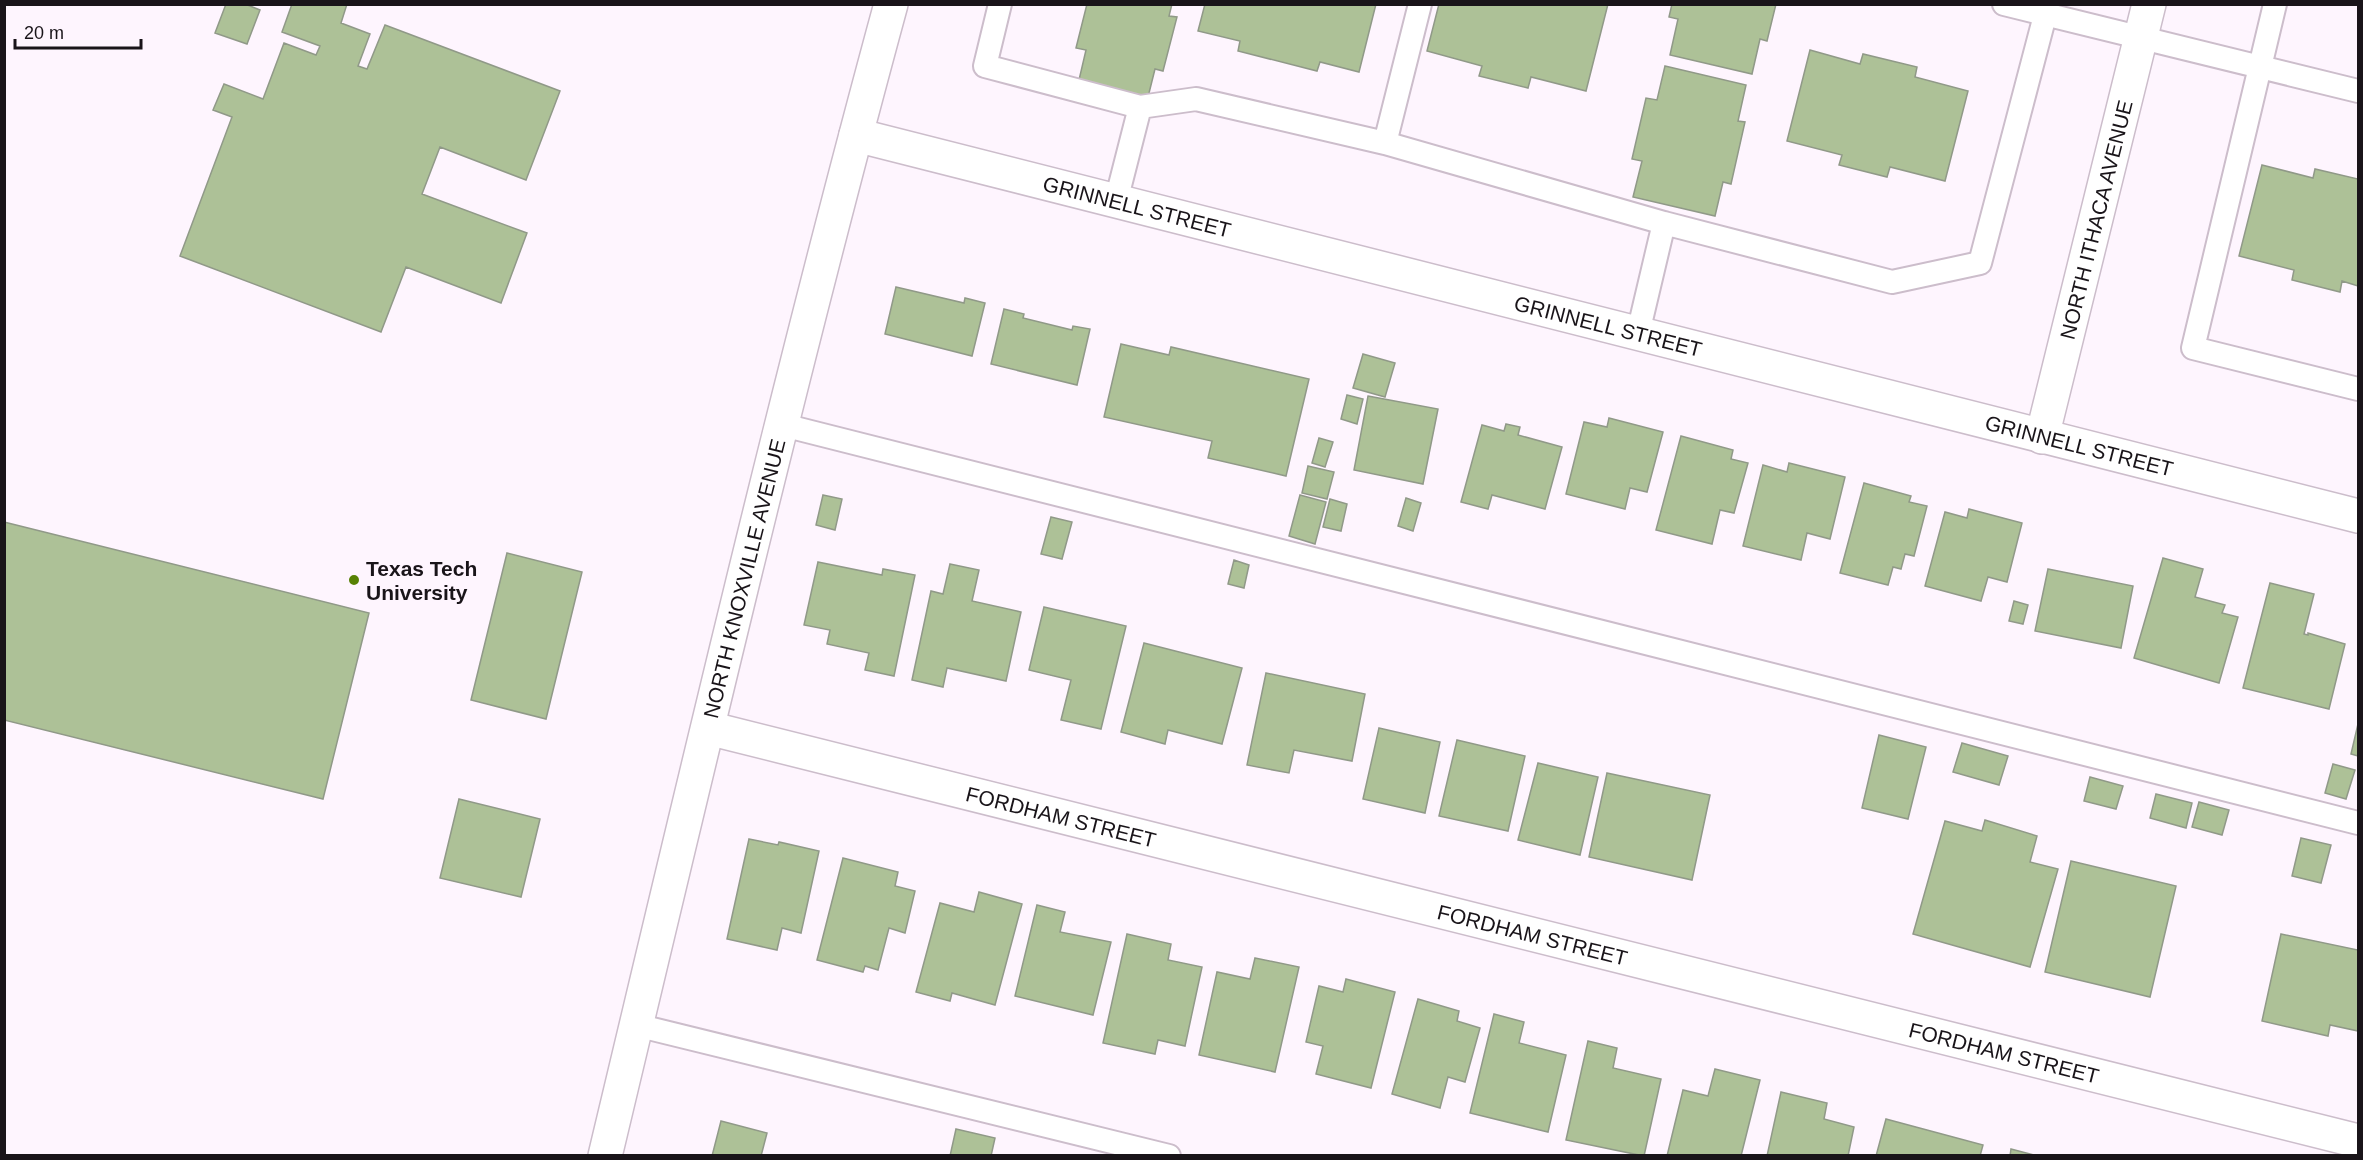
<svg xmlns="http://www.w3.org/2000/svg" width="2363" height="1160" font-family="Helvetica,sans-serif">
	<style>
		.building { fill: #adc197; stroke: #909988; stroke-width: 1.5 }
		.lines { fill: none; stroke-linecap: round; stroke-linejoin: round }
		.lane-casing { stroke: #ccbdcb; stroke-width: 26 }
		.street-casing { stroke: #ccbdcb; stroke-width: 36 }
		.lane { stroke: #fff; stroke-width: 22 }
		.street { stroke: #fff; stroke-width: 33 }
		.poi-dot { fill: #578104; stroke: #fef5fe; stroke-width: 2 }
		.labels { text-anchor: middle; dominant-baseline: central; stroke-width: 4.5; stroke-linejoin: round; paint-order: stroke }
		.street-label { font-size: 21px; fill: #191419; stroke: #fef5fe }
		.poi-label { font-size: 21px; font-weight: bold; fill: #191419; stroke: #fef5fe; text-anchor: start }
	</style>
	<rect width="100%" height="100%" fill="#fef5fe"/>
	<path class="building" d="M 226,4 L 245,4 L 260,10 L 247,44 L 215,33 Z
		M 292,4 L 347,4 L 341,23 L 370,34 L 358,66 L 367,69 L 385,25 L 560,91 L 526,180 L 440,147 L 422,194 L 527,233 L 501,303 L 406,267 L 381,332 L 180,256 L 232,117 L 213,110 L 224,84 L 263,99 L 284,43 L 316,55 L 320,46 L 282,32 Z
		M 1087,4 L 1172,4 L 1169,16 L 1177,17 L 1163,71 L 1155,69 L 1148,97 L 1079,80 L 1086,50 L 1076,48 Z
		M 1205,4 L 1376,4 L 1359,72 L 1320,62 L 1317,71 L 1238,51 L 1240,41 L 1198,31 Z
		M 1439,4 L 1608,4 L 1586,91 L 1531,77 L 1528,88 L 1479,76 L 1482,66 L 1427,51 Z
		M 1672,4 L 1776,4 L 1767,41 L 1760,39 L 1752,74 L 1670,55 L 1678,19 L 1669,17 Z
		M 1810,50 L 1860,64 L 1863,54 L 1917,67 L 1915,77 L 1968,91 L 1945,181 L 1890,167 L 1887,177 L 1839,165 L 1842,155 L 1787,141 Z
		M 1665,66 L 1746,85 L 1738,121 L 1745,122 L 1731,184 L 1723,182 L 1715,216 L 1633,197 L 1642,161 L 1632,159 L 1646,98 L 1657,100 Z
		M 2262,165 L 2313,178 L 2315,169 L 2358,179 L 2358,286 L 2342,281 L 2340,292 L 2292,280 L 2294,270 L 2239,256 Z
		M 896,287 L 964,303 L 965,298 L 985,303 L 972,356 L 885,334 Z
		M 1004,309 L 1024,314 L 1023,318 L 1072,330 L 1073,326 L 1090,329 L 1077,385 L 991,364 Z
		M 1121,344 L 1169,355 L 1171,347 L 1309,379 L 1286,476 L 1208,458 L 1212,441 L 1104,417 Z
		M 1363,354 L 1395,363 L 1385,397 L 1353,388 Z
		M 1347,395 L 1363,399 L 1357,424 L 1341,419 Z
		M 1368,396 L 1438,409 L 1423,484 L 1354,470 Z
		M 1609,418 L 1663,432 L 1647,492 L 1630,488 L 1625,509 L 1566,494 L 1584,422 L 1607,427 Z
		M 1506,424 L 1520,427 L 1518,435 L 1562,447 L 1545,509 L 1492,495 L 1488,509 L 1461,502 L 1482,425 L 1504,431 Z
		M 1681,436 L 1733,450 L 1731,459 L 1748,463 L 1734,513 L 1720,510 L 1712,544 L 1656,530 Z
		M 1319,438 L 1333,442 L 1325,467 L 1312,463 Z
		M 1789,463 L 1845,477 L 1830,539 L 1807,533 L 1801,560 L 1743,546 L 1763,465 L 1787,472 Z
		M 1308,466 L 1334,472 L 1327,499 L 1302,493 Z
		M 1864,483 L 1911,496 L 1909,502 L 1927,506 L 1914,556 L 1905,554 L 1901,569 L 1893,567 L 1888,585 L 1840,573 Z
		M 823,495 L 842,499 L 835,530 L 816,525 Z
		M 1300,495 L 1326,502 L 1315,544 L 1289,536 Z
		M 1406,498 L 1421,503 L 1413,531 L 1398,526 Z
		M 1330,499 L 1347,504 L 1341,531 L 1323,527 Z
		M 1969,509 L 2022,523 L 2007,582 L 1988,577 L 1981,601 L 1925,586 L 1945,512 L 1967,518 Z
		M 1051,517 L 1072,522 L 1062,559 L 1041,554 Z
		M 4,522 L 369,613 L 323,799 L 4,720 Z
		M 507,553 L 582,572 L 546,719 L 471,700 Z
		M 2163,558 L 2203,569 L 2195,597 L 2225,605 L 2222,613 L 2238,617 L 2219,683 L 2134,658 Z
		M 1234,560 L 1249,565 L 1244,588 L 1228,584 Z
		M 818,562 L 882,575 L 883,569 L 915,575 L 894,676 L 865,670 L 869,653 L 827,644 L 830,630 L 804,625 Z
		M 950,564 L 979,570 L 972,601 L 1021,612 L 1006,681 L 947,668 L 943,687 L 912,680 L 931,591 L 943,594 Z
		M 2048,569 L 2133,586 L 2121,648 L 2035,631 Z
		M 2270,583 L 2314,594 L 2304,634 L 2308,635 L 2308,633 L 2345,644 L 2329,709 L 2243,688 Z
		M 2014,601 L 2028,605 L 2023,624 L 2009,621 Z
		M 1044,607 L 1126,626 L 1101,729 L 1061,720 L 1071,680 L 1029,670 Z
		M 1144,643 L 1242,668 L 1222,744 L 1168,730 L 1165,744 L 1121,732 Z
		M 1266,673 L 1365,694 L 1352,761 L 1294,750 L 1289,773 L 1247,765 Z
		M 2358,724 L 2358,756 L 2351,754 Z
		M 1379,728 L 1440,742 L 1425,813 L 1363,799 Z
		M 1879,735 L 1926,747 L 1908,819 L 1862,808 Z
		M 1457,740 L 1525,756 L 1508,831 L 1439,816 Z
		M 1962,743 L 2008,756 L 1999,785 L 1953,772 Z
		M 1538,763 L 1598,777 L 1580,855 L 1518,840 Z
		M 2333,764 L 2355,770 L 2346,799 L 2325,793 Z
		M 1607,773 L 1710,795 L 1692,880 L 1589,857 Z
		M 2090,777 L 2123,786 L 2116,809 L 2084,801 Z
		M 2156,794 L 2192,803 L 2186,828 L 2150,818 Z
		M 459,799 L 540,819 L 521,897 L 440,878 Z
		M 2199,802 L 2229,810 L 2222,835 L 2192,827 Z
		M 1985,820 L 2037,836 L 2030,862 L 2058,869 L 2030,967 L 1913,934 L 1945,821 L 1982,831 Z
		M 2301,838 L 2331,845 L 2321,883 L 2292,876 Z
		M 749,839 L 778,845 L 779,842 L 819,851 L 801,933 L 782,928 L 777,950 L 727,939 Z
		M 843,858 L 898,872 L 895,886 L 915,891 L 905,933 L 889,928 L 878,970 L 865,966 L 863,972 L 817,960 Z
		M 2071,861 L 2176,886 L 2150,997 L 2045,972 Z
		M 979,892 L 1022,904 L 995,1005 L 952,993 L 950,1001 L 916,992 L 940,903 L 974,912 Z
		M 1037,905 L 1065,912 L 1060,932 L 1111,942 L 1093,1015 L 1015,996 Z
		M 1127,934 L 1171,944 L 1168,960 L 1202,967 L 1185,1046 L 1158,1040 L 1155,1054 L 1103,1043 Z
		M 2281,934 L 2358,950 L 2358,1031 L 2330,1025 L 2328,1036 L 2262,1021 Z
		M 1255,958 L 1299,967 L 1275,1072 L 1199,1055 L 1217,972 L 1250,979 Z
		M 1346,979 L 1395,992 L 1371,1088 L 1316,1074 L 1323,1046 L 1306,1042 L 1319,986 L 1343,992 Z
		M 1418,999 L 1459,1011 L 1457,1021 L 1480,1028 L 1465,1082 L 1448,1077 L 1440,1108 L 1392,1094 Z
		M 1494,1014 L 1524,1022 L 1519,1043 L 1566,1055 L 1548,1132 L 1470,1113 Z
		M 1588,1041 L 1617,1048 L 1613,1068 L 1661,1079 L 1644,1156 L 1566,1140 Z
		M 1715,1069 L 1760,1080 L 1741,1156 L 1667,1156 L 1683,1090 L 1708,1096 Z
		M 1781,1092 L 1827,1103 L 1824,1119 L 1854,1127 L 1848,1156 L 1767,1156 Z
		M 1886,1119 L 1983,1145 L 1980,1156 L 1876,1156 Z
		M 721,1121 L 767,1133 L 761,1156 L 712,1156 Z
		M 956,1129 L 995,1138 L 991,1156 L 950,1156 Z
		M 2011,1149 L 2038,1156 L 2010,1156 Z"/>
	<g class="lines">
		<defs>
			<path id="lane" d="M 1000,4 L 985,66 L 1140,107 L 1196,99 L 1385,143 L 1664,223 L 1892,282 L 1980,263 L 2048,4
				M 2004,4 L 2358,91
				M 2275,4 L 2193,348 L 2358,389
				M 1385,143 L 1420,4
				M 1116,201 L 1140,107
				M 1638,333 L 1664,223
				M 783,425 L 2358,823
				M 636,1025 L 1169,1156"/>
			<g id="street">
				<path id="s1" d="M 856,135 L 2358,516"/>
				<path id="s2" d="M 2042,437 L 2149,4"/>
				<path id="s3" d="M 708,728 L 2358,1141"/>
				<path id="s4" d="M 605,1156 C 697,771 787,386 891,4"/>
			</g>
		</defs>
		<use href="#lane" class="lane-casing"/>
		<use href="#street" class="street-casing"/>
		<use href="#lane" class="lane"/>
		<use href="#street" class="street"/>
	</g>
	<circle class="poi-dot" cx="354" cy="580" r="6"/>
	<g class="labels">
		<g class="street-label">
			<text stroke="none"><textPath href="#s1" startOffset="290">GRINNELL STREET</textPath></text>
			<text stroke="none"><textPath href="#s2" startOffset="224">NORTH ITHACA AVENUE</textPath></text>
			<text stroke="none"><textPath href="#s1" startOffset="776">GRINNELL STREET</textPath></text>
			<text stroke="none"><textPath href="#s1" startOffset="1262">GRINNELL STREET</textPath></text>
			<text stroke="none"><textPath href="#s4" startOffset="594">NORTH KNOXVILLE AVENUE</textPath></text>
			<text stroke="none"><textPath href="#s3" startOffset="364">FORDHAM STREET</textPath></text>
			<text stroke="none"><textPath href="#s3" startOffset="850">FORDHAM STREET</textPath></text>
			<text stroke="none"><textPath href="#s3" startOffset="1336">FORDHAM STREET</textPath></text>
		</g>
		<g class="poi-label">
			<text x="366" y="568">Texas Tech<tspan x="366" dy="24">University</tspan></text>
		</g>
	</g>
	<rect width="2363" height="1160" fill="none" stroke="#191419" stroke-width="12"/>
	<path d="M15 39v9h126v-9" fill="none" stroke="#191419" stroke-width="3"/>
	<text x="24" y="39" font-size="18" fill="#191419" stroke="#fef5fe" stroke-width="4.5" paint-order="stroke">20 m</text>
</svg>
